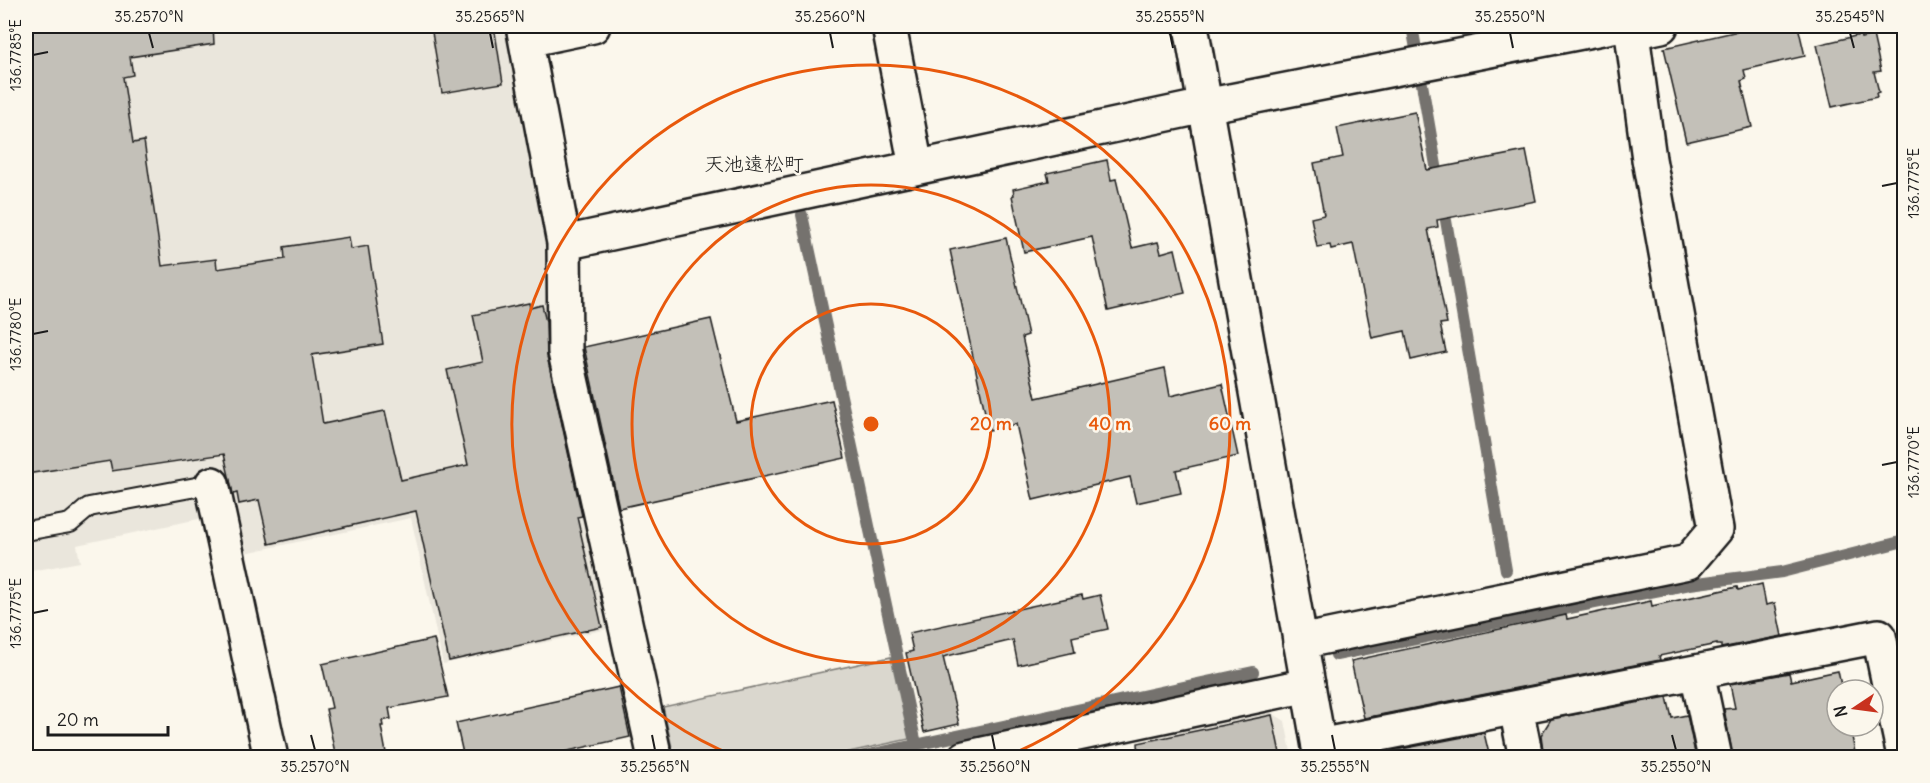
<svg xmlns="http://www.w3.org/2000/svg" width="1930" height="783" font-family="Delius,'Klee One',sans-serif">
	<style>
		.built { fill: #eae6dc }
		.green { fill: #dad7ce; stroke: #7b7a75; stroke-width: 1.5 }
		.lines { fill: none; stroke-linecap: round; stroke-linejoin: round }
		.stream { stroke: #74726e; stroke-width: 12 }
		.building { fill: #c3c0b8; stroke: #1c1c1c; stroke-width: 1.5 }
		.lane-casing { stroke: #1c1c1c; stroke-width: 22 }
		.street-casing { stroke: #1c1c1c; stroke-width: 38 }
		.secondary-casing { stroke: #1c1c1c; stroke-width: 38 }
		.lane { stroke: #fbf7ec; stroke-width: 18 }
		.street { stroke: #fbf7ec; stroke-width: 33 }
		.secondary { stroke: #fbf7ec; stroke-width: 33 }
		.ticks { fill: none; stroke: #1c1c1c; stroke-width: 2 }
		.ring { fill: none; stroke: #e8590c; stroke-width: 3 }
		.labels { text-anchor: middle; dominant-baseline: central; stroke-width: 5; stroke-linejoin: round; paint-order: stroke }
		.quarter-label { font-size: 20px; fill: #1c1c1c; stroke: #fbf7ec }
		.centre { fill: #e8590c; stroke: #fbf7ec; stroke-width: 3 }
		.ring-label { font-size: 18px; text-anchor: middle; font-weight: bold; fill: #e8590c; stroke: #fbf7ec; stroke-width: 5; stroke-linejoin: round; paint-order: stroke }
		.neatline { fill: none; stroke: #1c1c1c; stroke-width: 2 }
		.ticks-label { font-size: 15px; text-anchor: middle; fill: #1c1c1c }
	</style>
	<rect width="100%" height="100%" fill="#fbf7ec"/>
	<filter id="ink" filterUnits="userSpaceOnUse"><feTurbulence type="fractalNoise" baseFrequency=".0167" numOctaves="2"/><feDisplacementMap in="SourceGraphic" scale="12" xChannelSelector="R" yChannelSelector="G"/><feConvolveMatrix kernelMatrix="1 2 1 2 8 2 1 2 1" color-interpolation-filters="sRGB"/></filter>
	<g filter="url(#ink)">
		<path class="built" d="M 26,26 L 514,26 L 551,225 L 547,344 L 608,629 L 443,664 L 411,518 L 240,554 L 231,512 L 77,545 L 80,562 L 26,572 Z
			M 1269,711 L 1285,721 L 1292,757 L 1162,757 L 1157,734 Z"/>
		<path class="green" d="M 891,657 L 909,739 L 826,757 L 674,757 L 663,707 Z"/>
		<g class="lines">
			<path class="stream" d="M 1412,26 L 1416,49
				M 1422,84 L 1439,183
				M 1443,203 L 1506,570
				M 802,215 L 916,744
				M 1336,655 L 1690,584 L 1782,572 L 1904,541
				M 855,758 L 1253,672"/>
		</g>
		<path class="building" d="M 26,26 L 213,26 L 214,44 L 130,57 L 133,75 L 123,77 L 133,143 L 144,141 L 162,266 L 216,259 L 217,269 L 285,259 L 284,247 L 349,237 L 351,249 L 368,246 L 383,344 L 312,355 L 323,424 L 385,411 L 401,480 L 468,465 L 447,370 L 483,362 L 473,315 L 529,303 L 530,308 L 542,305 L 546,322 L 547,356 L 582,516 L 577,517 L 602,627 L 449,661 L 416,511 L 269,544 L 259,500 L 239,504 L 237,493 L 233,494 L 224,454 L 112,471 L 110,461 L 26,474 Z
			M 431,26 L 494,26 L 503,83 L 442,93 Z
			M 1760,26 L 1798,26 L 1805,56 L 1744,70 L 1746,79 L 1741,81 L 1752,127 L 1686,142 L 1664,48 Z
			M 1860,35 L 1861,38 L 1873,35 L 1881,71 L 1874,72 L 1879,92 L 1876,93 L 1877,97 L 1832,107 L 1817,45 Z
			M 1415,112 L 1427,170 L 1526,151 L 1536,201 L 1437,220 L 1438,227 L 1428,229 L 1447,323 L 1440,324 L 1446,352 L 1411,360 L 1405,331 L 1372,338 L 1353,244 L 1331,249 L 1330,245 L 1317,247 L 1311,218 L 1324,215 L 1314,163 L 1343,157 L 1337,128 Z
			M 1107,160 L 1111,180 L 1116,179 L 1132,248 L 1158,242 L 1161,253 L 1175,249 L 1185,293 L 1108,311 L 1092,237 L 1024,252 L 1012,196 L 1014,195 L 1013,189 L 1049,181 L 1047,173 Z
			M 1006,238 L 1028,335 L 1022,337 L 1036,398 L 1165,368 L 1170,396 L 1222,384 L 1238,456 L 1176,470 L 1181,493 L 1136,503 L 1130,477 L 1033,500 L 1016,424 L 989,431 L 950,250 Z
			M 711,319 L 736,421 L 832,400 L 845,458 L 619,508 L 584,347 Z
			M 1762,584 L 1766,605 L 1775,603 L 1782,636 L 1721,648 L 1721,645 L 1717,645 L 1717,644 L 1659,656 L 1660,660 L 1364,718 L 1351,661 L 1566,615 L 1567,619 L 1651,601 L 1652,606 L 1737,587 L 1738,590 Z
			M 1082,595 L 1083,599 L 1100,595 L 1108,629 L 1072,637 L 1075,652 L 1018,665 L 1013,640 L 943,657 L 959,724 L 924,732 L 906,653 L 913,651 L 909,633 Z
			M 434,639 L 448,697 L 389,708 L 391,719 L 382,721 L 383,726 L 381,726 L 387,758 L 336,758 L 326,709 L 332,708 L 322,664 Z
			M 1838,671 L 1842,690 L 1837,690 L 1837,726 L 1850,726 L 1856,758 L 1733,758 L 1724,709 L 1735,708 L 1730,684 L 1789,673 L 1791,681 Z
			M 619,687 L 630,737 L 537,758 L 464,758 L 456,723 Z
			M 1667,697 L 1672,718 L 1687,715 L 1696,758 L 1544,758 L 1541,735 L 1551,719 Z
			M 1272,715 L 1281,758 L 1139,758 L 1138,743 Z
			M 1484,733 L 1490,758 L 1387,758 L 1386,752 Z"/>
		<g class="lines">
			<defs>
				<path id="lane" d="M 26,531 L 70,523 L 89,507 L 212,484"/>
				<path id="street" d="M 523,26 L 564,243 L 565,352 L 655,758
					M 889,26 L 916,167
					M 1632,32 L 1661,26
					M 526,40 L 593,26
					M 564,243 L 1205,106 L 1612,26
					M 212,484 L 271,758
					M 1300,642 L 1688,562 L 1716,529 L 1649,159 L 1631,26
					M 1697,672 L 1715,758
					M 1516,708 L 1526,758
					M 1319,746 L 1879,636 L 1904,756
					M 965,758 L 1308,685"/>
				<path id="secondary" d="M 1191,26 L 1321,758"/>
			</defs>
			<use href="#lane" class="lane-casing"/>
			<use href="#street" class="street-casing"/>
			<use href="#secondary" class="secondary-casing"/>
			<use href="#lane" class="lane"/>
			<use href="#street" class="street"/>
			<use href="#secondary" class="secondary"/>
		</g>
	</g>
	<path class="ticks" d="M 149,33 L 153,48M 490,33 L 493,48M 830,33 L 833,48M 1170,33 L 1173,48M 1510,33 L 1513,48M 1850,33 L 1854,48M 33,55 L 48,52M 1882,186 L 1897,183M 33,334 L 48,331M 1882,465 L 1897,462M 33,613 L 48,610M 311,735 L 315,750M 652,735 L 655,750M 992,735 L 995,750M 1332,735 L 1335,750M 1672,735 L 1676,750"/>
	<g class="ring">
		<circle cx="871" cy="424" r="120"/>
		<circle cx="871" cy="424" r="239"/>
		<path d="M737 757A359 359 0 1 1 1005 757"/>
	</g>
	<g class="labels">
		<g class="quarter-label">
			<text x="754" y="163">天池遠松町</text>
		</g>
	</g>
	<circle cx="871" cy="424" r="9" class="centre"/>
	<g class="ring-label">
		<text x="991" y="430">20 m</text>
		<text x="1110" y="430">40 m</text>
		<text x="1230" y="430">60 m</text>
	</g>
	<rect width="1930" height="783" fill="none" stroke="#fbf7ec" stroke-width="66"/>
	<g transform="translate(1855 708) rotate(257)"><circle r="28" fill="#fbf7ec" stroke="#a29f99" stroke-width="1.5"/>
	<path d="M0-4.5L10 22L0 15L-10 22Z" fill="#c8321e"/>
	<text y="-9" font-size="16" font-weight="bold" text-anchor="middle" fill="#1c1c1c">N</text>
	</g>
	<path d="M48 726v9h120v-9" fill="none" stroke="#1c1c1c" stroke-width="3"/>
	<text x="57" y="726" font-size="18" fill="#1c1c1c" stroke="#fbf7ec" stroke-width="4.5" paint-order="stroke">20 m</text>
	<rect x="33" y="33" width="1864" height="717" class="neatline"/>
	<g class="ticks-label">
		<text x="149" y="22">35.2570°N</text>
		<text x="490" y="22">35.2565°N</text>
		<text x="830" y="22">35.2560°N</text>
		<text x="1170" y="22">35.2555°N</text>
		<text x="1510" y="22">35.2550°N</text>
		<text x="1850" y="22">35.2545°N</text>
		<text transform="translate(16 55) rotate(-90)" y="5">136.7785°E</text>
		<text transform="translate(1914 183) rotate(-90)" y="5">136.7775°E</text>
		<text transform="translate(16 334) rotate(-90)" y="5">136.7780°E</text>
		<text transform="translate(1914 462) rotate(-90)" y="5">136.7770°E</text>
		<text transform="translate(16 613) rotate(-90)" y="5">136.7775°E</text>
		<text x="315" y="772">35.2570°N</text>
		<text x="655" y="772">35.2565°N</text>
		<text x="995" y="772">35.2560°N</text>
		<text x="1335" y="772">35.2555°N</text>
		<text x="1676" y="772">35.2550°N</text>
	</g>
</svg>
